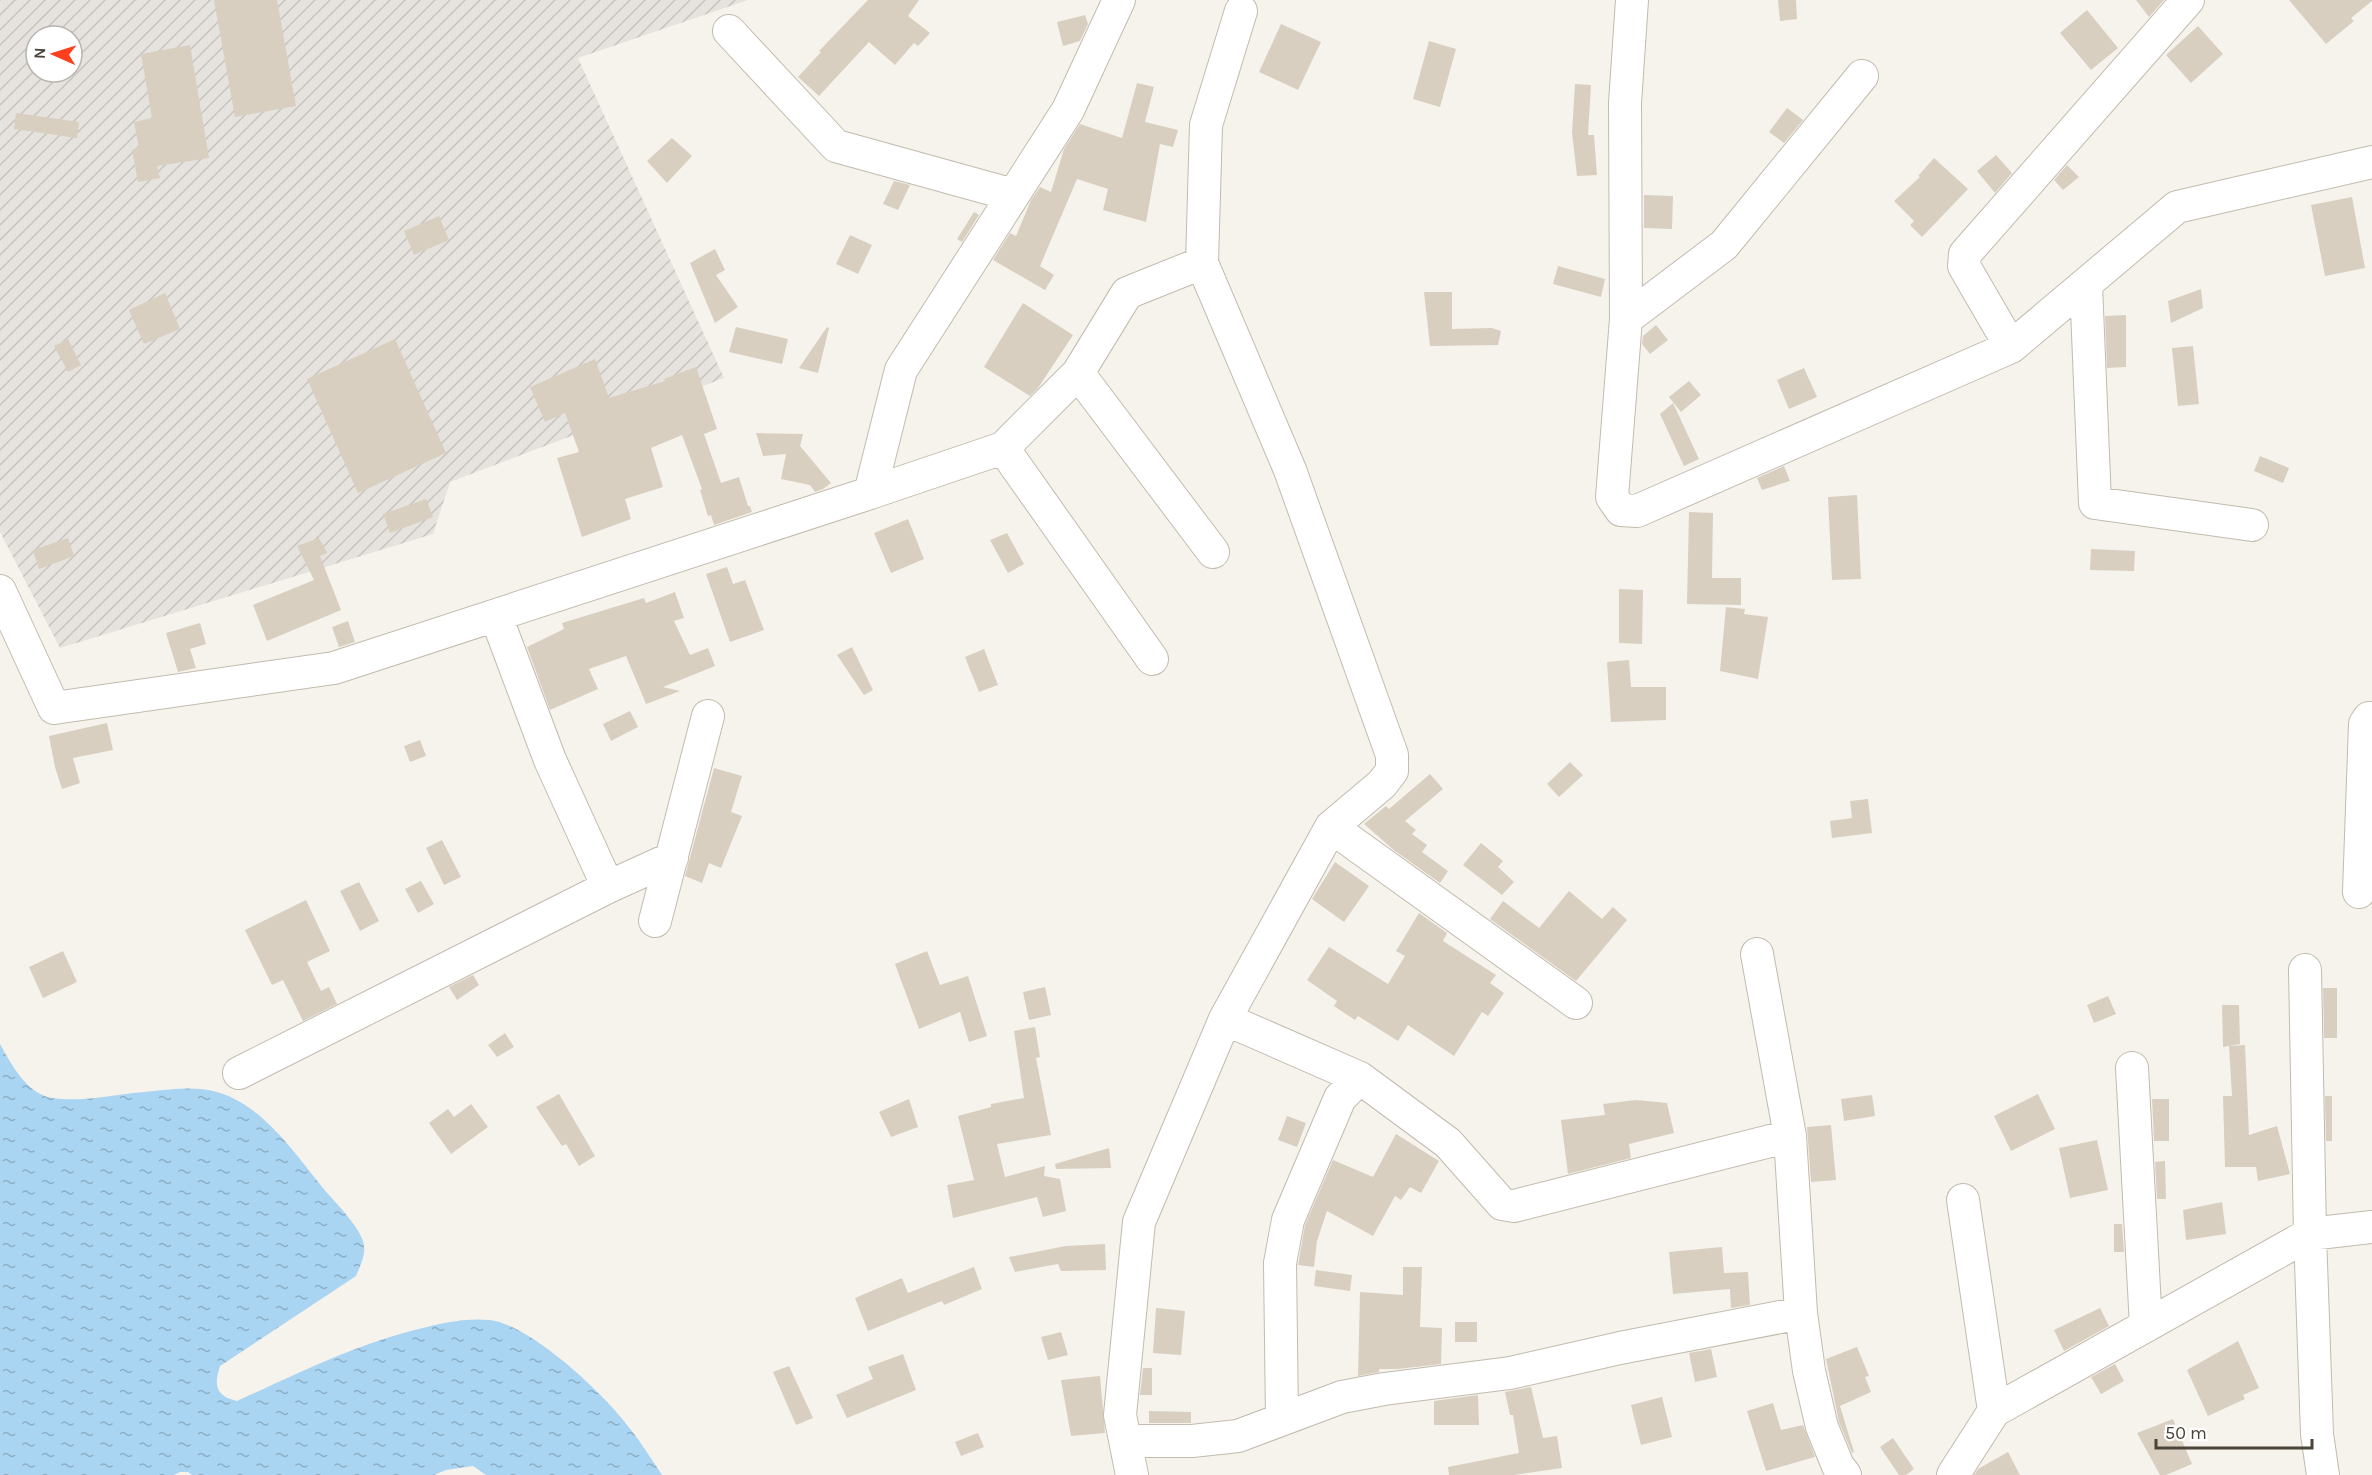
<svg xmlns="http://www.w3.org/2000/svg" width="2372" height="1475" font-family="Karla,sans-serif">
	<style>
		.industrial { fill: url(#industrial-furrows); fill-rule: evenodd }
		.water { fill: url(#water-ripples) }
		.building { fill: #d8cfc1 }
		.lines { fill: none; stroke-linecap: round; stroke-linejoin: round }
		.minor-casing { stroke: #c2bbae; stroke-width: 34 }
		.minor { stroke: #fff; stroke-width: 32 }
	</style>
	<defs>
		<pattern id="industrial-furrows" width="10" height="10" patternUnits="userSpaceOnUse" patternTransform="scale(1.5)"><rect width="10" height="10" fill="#e6e2dd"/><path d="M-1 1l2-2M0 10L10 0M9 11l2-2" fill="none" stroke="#c7c3be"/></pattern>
		<pattern id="water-ripples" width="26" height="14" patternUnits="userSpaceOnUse" patternTransform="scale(1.5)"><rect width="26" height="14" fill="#a9d4f2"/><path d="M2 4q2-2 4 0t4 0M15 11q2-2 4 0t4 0" fill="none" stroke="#8caec5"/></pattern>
	</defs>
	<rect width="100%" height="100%" fill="#f6f3ec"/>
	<path class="industrial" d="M 0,0 L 748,0 L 578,58 L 724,378 L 450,482 L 433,534 L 60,648 L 0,532 ZM 36,36 L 72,36 L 72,72 L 36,72 Z"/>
	<path class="water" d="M 0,1044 C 11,1064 27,1094 52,1098 C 78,1102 108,1096 133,1093 C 156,1091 179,1087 201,1089 C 258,1094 294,1154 328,1194 C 339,1206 358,1226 363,1241 C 367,1253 360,1266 356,1276 L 220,1366 C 214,1385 215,1396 237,1401 C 299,1373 360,1342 427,1327 C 447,1322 469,1318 490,1320 C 531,1325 607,1396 631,1430 C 642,1444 652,1460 662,1475 L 486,1475 L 473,1466 L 446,1470 L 434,1475 L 192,1475 L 188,1472 L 180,1472 L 174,1475 L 0,1475 Z"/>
	<path class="building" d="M 214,0 L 277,0 L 296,106 L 235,117 Z
		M 868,0 L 919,0 L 908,16 L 930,33 L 918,46 L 914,43 L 895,65 L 869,42 L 819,96 L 798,77 L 821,52 L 819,51 Z
		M 1778,0 L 1796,0 L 1797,19 L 1780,21 Z
		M 2136,0 L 2164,0 L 2149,17 Z
		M 2289,0 L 2372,0 L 2372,1 L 2351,18 L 2354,21 L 2326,44 Z
		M 2087,10 L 2118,48 L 2091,70 L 2060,33 Z
		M 1085,15 L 1088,24 L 1080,41 L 1063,46 L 1057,22 Z
		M 1281,24 L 1321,42 L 1298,90 L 1259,72 Z
		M 2198,26 L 2223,54 L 2191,83 L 2166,55 Z
		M 1429,41 L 1456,49 L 1440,107 L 1413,99 Z
		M 190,45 L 209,158 L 157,166 L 160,178 L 138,182 L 132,150 L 139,148 L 134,122 L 152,118 L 141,54 Z
		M 1137,83 L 1154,87 L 1145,122 L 1178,130 L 1173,147 L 1160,144 L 1146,222 L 1103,210 L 1108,189 L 1077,179 L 1040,266 L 1054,275 L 1045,290 L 993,260 L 1010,233 L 1016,236 L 1031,200 L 1040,187 L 1051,192 L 1064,149 L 1080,124 L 1122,138 Z
		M 1575,84 L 1591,85 L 1588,135 L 1594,135 L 1597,175 L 1577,176 L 1572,133 Z
		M 1787,108 L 1803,120 L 1784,143 L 1769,132 Z
		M 16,113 L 79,122 L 77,138 L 14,129 Z
		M 672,138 L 692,156 L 667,183 L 647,161 Z
		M 1996,155 L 2012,173 L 1995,193 L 1977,171 Z
		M 1934,158 L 1968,189 L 1922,237 L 1910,225 L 1914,221 L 1894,201 L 1920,177 L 1918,176 Z
		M 2067,165 L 2079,177 L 2063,190 L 2054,180 Z
		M 894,181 L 910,185 L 898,210 L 883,204 Z
		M 1644,195 L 1673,196 L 1672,229 L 1644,228 Z
		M 2352,197 L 2365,268 L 2325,276 L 2311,205 Z
		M 974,212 L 979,215 L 962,242 L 957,239 Z
		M 439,216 L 449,240 L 414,255 L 404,231 Z
		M 850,235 L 872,245 L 858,274 L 836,264 Z
		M 715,249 L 725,270 L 716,275 L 738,307 L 715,323 L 690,263 Z
		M 1558,266 L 1605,279 L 1601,297 L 1553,284 Z
		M 2201,289 L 2203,308 L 2171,323 L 2168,301 Z
		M 1424,292 L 1452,292 L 1452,329 L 1492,328 L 1501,331 L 1498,345 L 1430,346 Z
		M 165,293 L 180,329 L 144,344 L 129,310 Z
		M 1023,303 L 1073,335 L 1038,388 L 1030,396 L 984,367 Z
		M 2126,315 L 2126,367 L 2107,368 L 2105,316 Z
		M 1656,325 L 1668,340 L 1650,354 L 1642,344 L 1643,336 Z
		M 736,327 L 788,339 L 782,364 L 729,352 Z
		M 827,327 L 829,328 L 818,373 L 799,368 Z
		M 68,339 L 81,365 L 68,372 L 54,346 Z
		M 395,339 L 446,453 L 358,493 L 307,379 Z
		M 2193,346 L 2199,404 L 2178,406 L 2172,348 Z
		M 595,359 L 609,398 L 665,381 L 664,379 L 696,367 L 717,429 L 704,434 L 721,483 L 739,477 L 748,506 L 750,506 L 752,512 L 714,525 L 711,515 L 708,516 L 700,490 L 702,489 L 682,435 L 651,448 L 663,487 L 625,499 L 631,519 L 582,537 L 557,458 L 579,452 L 565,413 L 545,422 L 530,387 Z
		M 1804,368 L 1817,397 L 1789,409 L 1777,380 Z
		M 1689,381 L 1701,395 L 1681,412 L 1669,397 Z
		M 1673,403 L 1699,459 L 1684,466 L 1660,414 Z
		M 756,433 L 803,434 L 800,446 L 831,483 L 823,489 L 815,492 L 810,485 L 781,479 L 786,454 L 763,456 Z
		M 2260,456 L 2289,468 L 2283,483 L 2254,471 Z
		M 1784,466 L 1790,481 L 1762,490 L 1757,478 Z
		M 1857,495 L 1861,579 L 1832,580 L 1828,497 Z
		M 426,499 L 433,517 L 390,533 L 383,514 Z
		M 1689,512 L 1713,513 L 1712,578 L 1741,578 L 1741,605 L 1687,604 Z
		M 908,519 L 924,559 L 891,573 L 874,533 Z
		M 1007,533 L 1024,564 L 1008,573 L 990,540 Z
		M 68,538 L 74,556 L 39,569 L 33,550 Z
		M 319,538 L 327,553 L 320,556 L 341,610 L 267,641 L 253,605 L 314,580 L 297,546 Z
		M 2091,549 L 2135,551 L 2134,571 L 2090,570 Z
		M 727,567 L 733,584 L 745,580 L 764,630 L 730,642 L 706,574 Z
		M 1619,589 L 1643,590 L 1642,644 L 1619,643 Z
		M 675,592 L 684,618 L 674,621 L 690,655 L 708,648 L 715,666 L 663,687 L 680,691 L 646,704 L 626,656 L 589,669 L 598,689 L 550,710 L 527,647 L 564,629 L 562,623 L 644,598 L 646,603 Z
		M 1726,607 L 1745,609 L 1744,614 L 1768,617 L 1758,679 L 1720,671 Z
		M 348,621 L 355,642 L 339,647 L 332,627 Z
		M 200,623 L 206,644 L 190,649 L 196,668 L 178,672 L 166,633 Z
		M 852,647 L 873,690 L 864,695 L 837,655 Z
		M 984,649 L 998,685 L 979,692 L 965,657 Z
		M 1629,660 L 1631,687 L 1666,687 L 1666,720 L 1611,722 L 1607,662 Z
		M 630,711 L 638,727 L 611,741 L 603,724 Z
		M 107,723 L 113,750 L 73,758 L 80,783 L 62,789 L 55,767 L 49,736 Z
		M 420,740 L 426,756 L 410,762 L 404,746 Z
		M 1570,762 L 1583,775 L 1559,797 L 1547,784 Z
		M 714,768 L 742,776 L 731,812 L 742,816 L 721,868 L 709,863 L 702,883 L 685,876 Z
		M 1430,774 L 1443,789 L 1405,821 L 1416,830 L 1412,834 L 1427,845 L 1422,852 L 1448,871 L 1440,883 L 1395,851 L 1364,824 L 1386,806 L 1389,809 Z
		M 1868,799 L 1872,833 L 1832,838 L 1830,821 L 1852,818 L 1850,801 Z
		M 442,840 L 461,877 L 444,885 L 426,848 Z
		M 1481,843 L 1503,861 L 1498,867 L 1514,882 L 1502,895 L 1463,865 Z
		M 1335,862 L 1369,886 L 1344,922 L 1312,899 Z
		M 421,881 L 434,904 L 418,913 L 405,889 Z
		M 359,882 L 379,921 L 360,931 L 340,891 Z
		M 1569,891 L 1602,919 L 1613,907 L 1627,920 L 1576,981 L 1490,919 L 1503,901 L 1539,928 Z
		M 306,900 L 330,951 L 307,962 L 321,991 L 329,987 L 337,1004 L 303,1021 L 283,980 L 272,985 L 245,930 Z
		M 1419,913 L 1447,933 L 1443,941 L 1496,975 L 1490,983 L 1504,993 L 1488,1016 L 1482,1012 L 1454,1056 L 1408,1025 L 1398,1041 L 1358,1016 L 1355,1020 L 1334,1006 L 1337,1001 L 1307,980 L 1329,947 L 1388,984 L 1405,956 L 1396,951 Z
		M 63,951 L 77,982 L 43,998 L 29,967 Z
		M 927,951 L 940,985 L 968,976 L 987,1036 L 969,1042 L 960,1012 L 919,1029 L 895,964 Z
		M 473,975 L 479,985 L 457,1000 L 449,987 Z
		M 1045,987 L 1051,1015 L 1029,1020 L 1023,992 Z
		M 2323,988 L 2337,988 L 2337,1038 L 2324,1038 Z
		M 2108,996 L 2116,1014 L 2094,1023 L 2087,1005 Z
		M 2222,1005 L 2239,1005 L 2240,1044 L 2223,1047 Z
		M 1035,1027 L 1040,1057 L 1036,1058 L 1051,1135 L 997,1144 L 1005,1177 L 1045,1166 L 1044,1176 L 1060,1179 L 1066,1211 L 1043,1217 L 1037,1197 L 953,1218 L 947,1185 L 974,1180 L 958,1116 L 991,1107 L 991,1104 L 1024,1098 L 1014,1031 Z
		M 505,1033 L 514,1047 L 497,1057 L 488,1045 Z
		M 2245,1045 L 2249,1135 L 2277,1126 L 2290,1174 L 2258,1181 L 2256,1167 L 2225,1167 L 2223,1096 L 2232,1096 L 2229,1046 Z
		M 559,1094 L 595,1156 L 579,1166 L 566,1144 L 562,1146 L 536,1107 Z
		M 2038,1094 L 2055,1129 L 2011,1151 L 1994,1116 Z
		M 1872,1095 L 1875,1116 L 1844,1121 L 1841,1099 Z
		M 2325,1096 L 2332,1096 L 2332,1141 L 2326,1141 Z
		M 909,1099 L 918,1127 L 891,1137 L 879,1112 Z
		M 2152,1099 L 2169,1099 L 2169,1141 L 2154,1141 Z
		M 1636,1100 L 1667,1103 L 1674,1133 L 1629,1144 L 1631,1158 L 1568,1174 L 1561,1120 L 1605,1115 L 1603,1104 Z
		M 471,1104 L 488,1127 L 451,1154 L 429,1123 L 448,1109 L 454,1117 Z
		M 1287,1116 L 1306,1123 L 1297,1147 L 1278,1140 Z
		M 1831,1125 L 1836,1180 L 1811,1182 L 1807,1127 Z
		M 1396,1134 L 1439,1161 L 1421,1193 L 1410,1187 L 1401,1200 L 1395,1196 L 1373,1236 L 1327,1211 L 1317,1241 L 1314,1267 L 1298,1265 L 1305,1225 L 1333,1160 L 1373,1177 Z
		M 2097,1140 L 2108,1190 L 2070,1198 L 2059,1148 Z
		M 1109,1148 L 1111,1168 L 1056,1169 L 1055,1164 Z
		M 2165,1161 L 2166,1199 L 2157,1199 L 2155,1162 Z
		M 2222,1202 L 2226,1234 L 2186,1240 L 2183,1210 Z
		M 2114,1224 L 2122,1224 L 2124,1252 L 2114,1252 Z
		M 1105,1244 L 1106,1270 L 1061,1271 L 1058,1264 L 1015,1272 L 1009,1257 L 1066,1246 Z
		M 1722,1247 L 1724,1273 L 1748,1272 L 1750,1305 L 1731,1308 L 1730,1289 L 1673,1294 L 1669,1252 Z
		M 974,1267 L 982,1289 L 944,1305 L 942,1301 L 868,1331 L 855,1298 L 902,1278 L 908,1293 Z
		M 1403,1267 L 1422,1267 L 1420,1327 L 1442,1328 L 1441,1364 L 1398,1369 L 1379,1369 L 1379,1372 L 1358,1376 L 1360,1292 L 1403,1295 Z
		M 1316,1270 L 1352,1275 L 1350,1291 L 1314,1286 Z
		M 1156,1308 L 1185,1311 L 1181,1355 L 1153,1353 Z
		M 2100,1308 L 2109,1326 L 2064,1351 L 2054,1330 Z
		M 1455,1322 L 1477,1322 L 1477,1342 L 1455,1342 Z
		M 1061,1332 L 1068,1355 L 1048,1360 L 1041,1337 Z
		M 2238,1341 L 2259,1388 L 2243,1395 L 2245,1399 L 2208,1416 L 2187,1370 Z
		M 1857,1347 L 1869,1376 L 1865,1377 L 1871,1392 L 1840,1406 L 1854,1452 L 1852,1453 L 1839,1422 L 1826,1359 Z
		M 1711,1349 L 1717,1377 L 1695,1382 L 1689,1353 Z
		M 903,1354 L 916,1390 L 847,1418 L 836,1395 L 873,1379 L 868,1367 Z
		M 2115,1364 L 2124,1381 L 2101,1394 L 2091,1377 Z
		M 789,1366 L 813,1418 L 796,1425 L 773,1372 Z
		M 1143,1368 L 1152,1368 L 1152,1395 L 1140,1395 Z
		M 1100,1376 L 1105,1433 L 1071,1436 L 1061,1380 Z
		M 1531,1387 L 1543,1438 L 1557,1436 L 1562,1468 L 1514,1475 L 1449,1475 L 1448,1467 L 1519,1453 L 1513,1415 L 1510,1415 L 1505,1392 Z
		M 1478,1395 L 1479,1425 L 1434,1425 L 1434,1401 Z
		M 1662,1397 L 1672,1437 L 1641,1445 L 1631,1405 Z
		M 1773,1403 L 1781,1430 L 1803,1425 L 1815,1457 L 1766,1471 L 1747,1411 Z
		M 1149,1411 L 1191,1412 L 1191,1423 L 1149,1423 Z
		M 2173,1419 L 2192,1464 L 2166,1475 L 2160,1475 L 2137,1433 Z
		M 978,1433 L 984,1447 L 961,1456 L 955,1442 Z
		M 1893,1438 L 1914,1469 L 1906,1475 L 1899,1475 L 1880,1447 Z
		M 2008,1452 L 2020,1475 L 1974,1475 L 1978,1469 Z"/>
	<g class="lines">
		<defs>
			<path id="minor" d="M 1632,0 L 1625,103 L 1626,319 L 1612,497 L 1621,510 L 1637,511 L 2011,347 L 2177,207 L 2372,162
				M 729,31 L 836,146 L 1013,195
				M 2086,285 L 2095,503 L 2252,525
				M 1626,319 L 1724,245 L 1862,76
				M 2011,347 L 1964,266 L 1965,254 L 2188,0
				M 1078,373 L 1213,552
				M 1003,448 L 1152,659
				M 870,493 L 1003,448 L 1078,373 L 1127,293 L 1202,263
				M 0,591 L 54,708 L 334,668 L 870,493 L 901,370 L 1068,110 L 1119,0
				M 496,616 L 550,760 L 608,887
				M 1331,827 L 1576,1003
				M 2359,892 L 2365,724 L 2369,718 L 2372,718
				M 655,921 L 708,716
				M 1757,954 L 1790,1136 L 1801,1313 L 1809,1371 L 1822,1427 L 1838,1466 L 1845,1475
				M 2305,970 L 2310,1234 L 2317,1434 L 2323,1475
				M 1225,1019 L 1360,1078 L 1448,1143 L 1502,1204 L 1514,1206 L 1790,1136
				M 2132,1068 L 2146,1326
				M 239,1073 L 608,887 L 672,858
				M 1963,1200 L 1994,1411
				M 1282,1419 L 1280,1263 L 1288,1220 L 1340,1098 L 1360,1078
				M 1126,1441 L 1192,1441 L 1238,1436 L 1342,1397 L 1384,1389 L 1510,1373 L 1620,1348 L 1801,1313
				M 1132,1475 L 1120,1415 L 1139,1222 L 1225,1019 L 1331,827 L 1382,784 L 1392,771 L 1392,755 L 1290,470 L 1202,263 L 1206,125 L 1241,11
				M 1953,1475 L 1994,1411 L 2310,1234 L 2372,1227"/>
		</defs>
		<use href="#minor" class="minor-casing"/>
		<use href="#minor" class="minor"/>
	</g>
	<g transform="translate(54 54) rotate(273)"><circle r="28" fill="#ffffff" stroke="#b7b4b0" stroke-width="1.5"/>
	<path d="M0-4.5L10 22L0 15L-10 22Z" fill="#fc3f1d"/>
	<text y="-9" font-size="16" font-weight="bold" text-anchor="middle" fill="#4b4439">N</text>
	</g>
	<path d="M2156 1439v9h156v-9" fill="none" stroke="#4b4439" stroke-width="3"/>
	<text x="2165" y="1439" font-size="18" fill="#4b4439" stroke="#ffffff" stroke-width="4.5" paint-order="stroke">50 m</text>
</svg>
